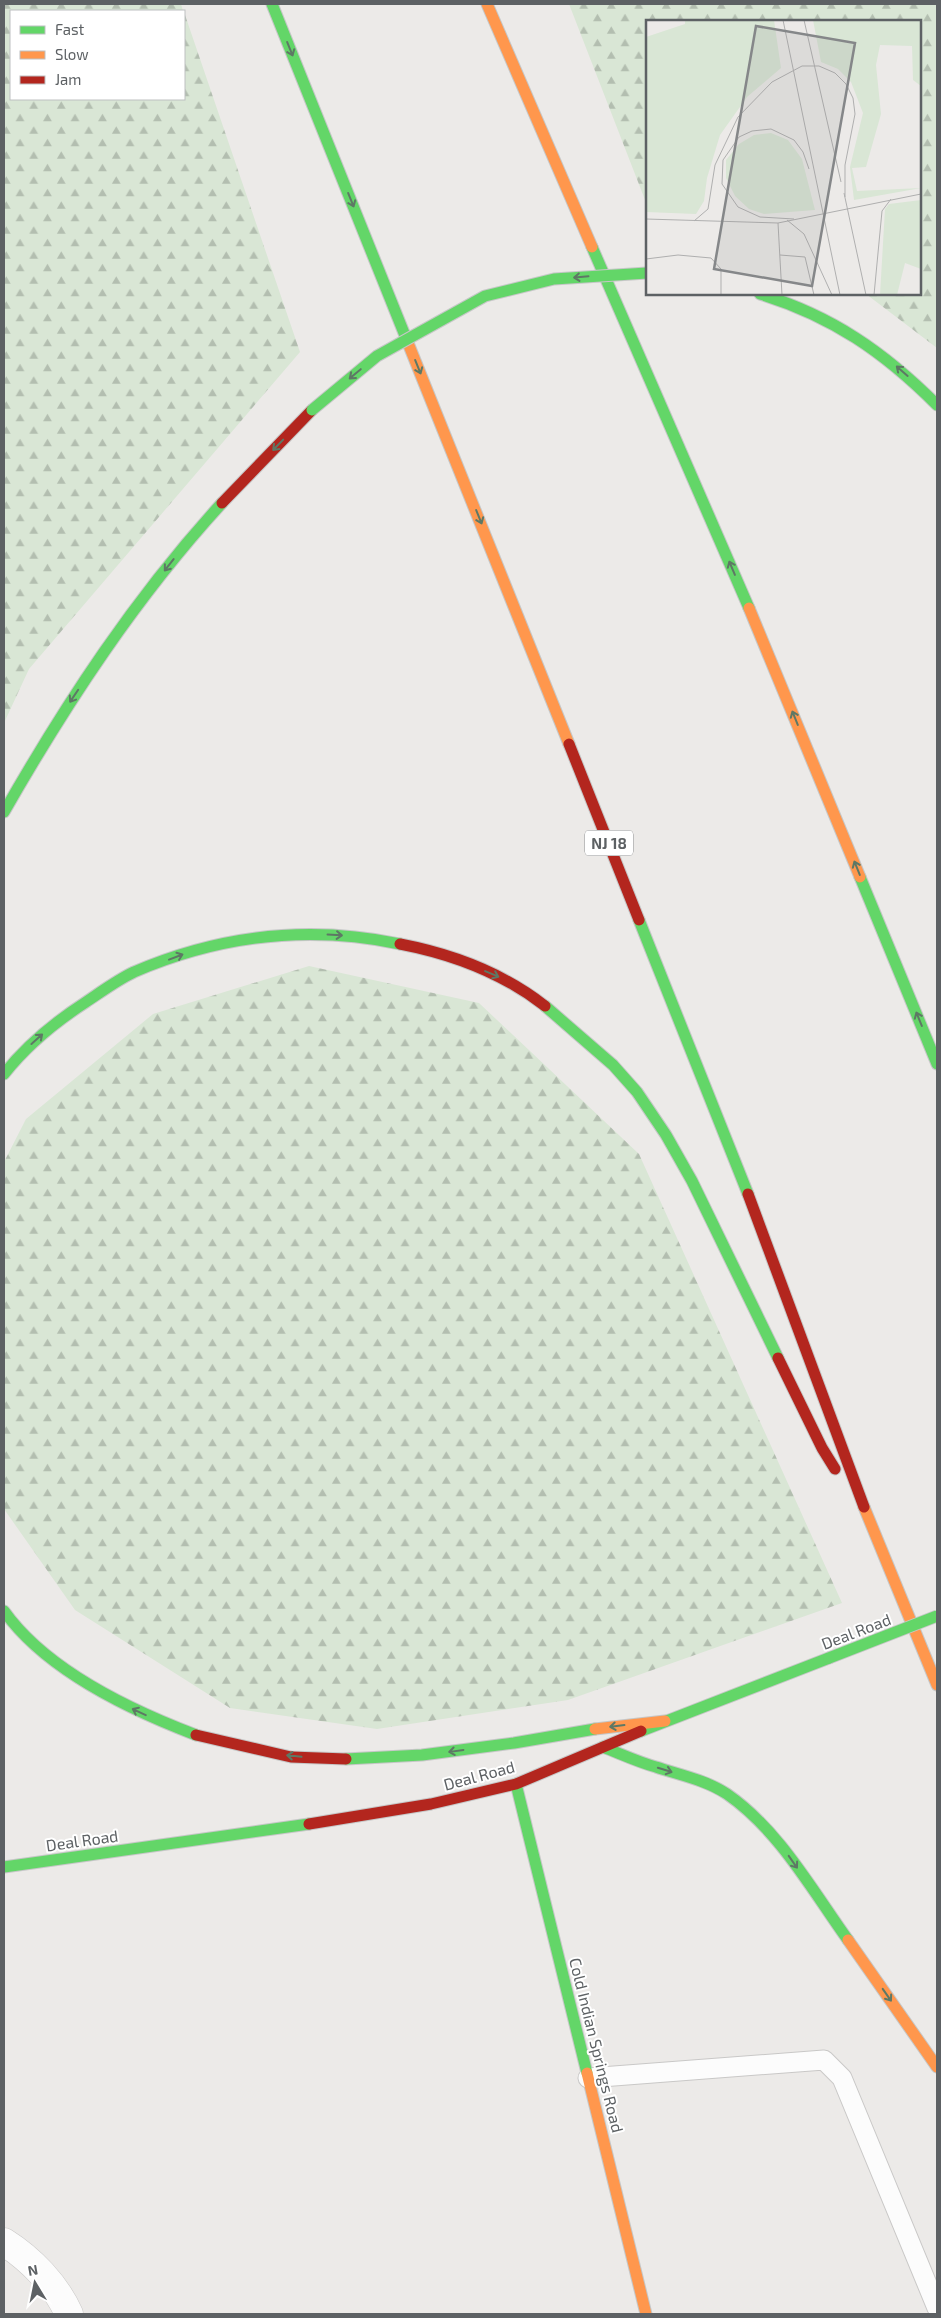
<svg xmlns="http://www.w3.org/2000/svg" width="941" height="2318" font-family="'Exo 2',sans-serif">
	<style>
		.forest { fill: url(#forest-firs) }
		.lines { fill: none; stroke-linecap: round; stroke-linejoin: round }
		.lane-casing { stroke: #c9c8c7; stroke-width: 21 }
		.street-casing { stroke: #c9c8c7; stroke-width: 29 }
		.fast-casing { stroke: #c6c7c7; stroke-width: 13 }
		.slow-casing { stroke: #c6c7c7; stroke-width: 13 }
		.jam-casing { stroke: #c6c7c7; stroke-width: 13 }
		.lane { stroke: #fcfcfc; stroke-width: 19 }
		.street { stroke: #fcfcfc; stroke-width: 28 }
		.fast { stroke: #63d668; stroke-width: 11 }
		.slow { stroke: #ff974d; stroke-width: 11 }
		.jam { stroke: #b3261e; stroke-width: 11 }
		.fast-bridge-casing { stroke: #c6c7c7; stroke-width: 13; stroke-linecap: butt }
		.fast-bridge { stroke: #63d668; stroke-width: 11 }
		.oneway { stroke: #5e7865 }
		.labels { text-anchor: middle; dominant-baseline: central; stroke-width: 4; stroke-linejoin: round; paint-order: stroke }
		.shield { fill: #fff; stroke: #8e9092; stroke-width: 1 }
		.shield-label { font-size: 15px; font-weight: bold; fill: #5d6164 }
		.street-label { font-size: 16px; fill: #5d6164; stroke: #fff }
		.inset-road { fill: none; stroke: #afafaf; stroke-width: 1 }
		.view { fill: #858789; fill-opacity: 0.15; stroke: #858789; stroke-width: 2.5 }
		.inset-edge { fill: none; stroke: #5d6164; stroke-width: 2.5 }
	</style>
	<defs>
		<pattern id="forest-firs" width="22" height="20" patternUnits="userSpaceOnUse" patternTransform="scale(1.25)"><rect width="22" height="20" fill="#d9e6d5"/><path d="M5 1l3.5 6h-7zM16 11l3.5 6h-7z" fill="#b3beb0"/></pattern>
	</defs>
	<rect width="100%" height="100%" fill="#eceae8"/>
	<path class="forest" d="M 4,4 L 181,4 L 183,11 L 11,11 L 11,99 L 184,99 L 184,12 L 300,352 L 29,669 L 4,723 Z
		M 569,4 L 937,4 L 937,348 L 866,294 L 920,294 L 920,21 L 647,21 L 647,205 Z
		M 309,966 L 479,1003 L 639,1154 L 842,1603 L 568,1700 L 377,1729 L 230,1708 L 75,1610 L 4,1509 L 4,1162 L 26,1119 L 153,1014 Z"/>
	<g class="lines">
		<defs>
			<path id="lane" d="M 588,2078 L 824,2060 L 842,2078 L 937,2308"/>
			<path id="street" d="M 4,2242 C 31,2259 56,2285 69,2314"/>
			<path id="fast" d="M 272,4 L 408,343
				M 592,247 L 749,608
				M 760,294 C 832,316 884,352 937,405
				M 4,812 C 67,702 136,597 222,503
				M 860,877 L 937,1064
				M 639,920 L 748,1194
				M 545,1006 L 613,1065 L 637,1092 L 666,1135 L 692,1181 L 778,1358
				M 4,1074 C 27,1045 55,1022 86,1002 C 101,992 117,980 134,972 C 220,935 309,925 400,944
				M 4,1611 C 46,1670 130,1710 196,1735
				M 641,1731 L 829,1658
				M 603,1747 C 621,1754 638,1762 656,1767 C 680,1775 706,1780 727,1794 C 779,1830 812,1890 848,1940
				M 346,1759 L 422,1755 L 514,1743 L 595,1729
				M 516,1784 L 587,2073
				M 4,1867 L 309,1824"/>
			<path id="slow" d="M 487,4 L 592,247
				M 408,343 L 569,744
				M 749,608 L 860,877
				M 864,1507 L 937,1685
				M 595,1729 L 665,1721
				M 848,1940 L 937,2067
				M 587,2073 L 646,2314"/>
			<path id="jam" d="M 222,503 L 312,410
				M 569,744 L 639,920
				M 400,944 C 452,954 503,973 545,1006
				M 748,1194 L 864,1507
				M 778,1358 L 822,1448 L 835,1469
				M 196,1735 L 291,1757 L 346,1759
				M 309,1824 L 431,1804 L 516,1784 L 641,1731"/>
		</defs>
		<use href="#lane" class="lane-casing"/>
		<use href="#street" class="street-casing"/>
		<use href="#fast" class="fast-casing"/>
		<use href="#slow" class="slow-casing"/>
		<use href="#jam" class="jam-casing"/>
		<use href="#lane" class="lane"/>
		<use href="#street" class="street"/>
		<use href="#fast" class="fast"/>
		<use href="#slow" class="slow"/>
		<use href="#jam" class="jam"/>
		<defs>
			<path id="fast-bridge" d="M 312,410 L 377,356 L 485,296 L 554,279 L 647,273
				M 829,1658 L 937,1616"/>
		</defs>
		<use href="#fast-bridge" class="fast-bridge-casing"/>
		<use href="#fast-bridge" class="fast-bridge"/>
	</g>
	<defs><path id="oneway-shaft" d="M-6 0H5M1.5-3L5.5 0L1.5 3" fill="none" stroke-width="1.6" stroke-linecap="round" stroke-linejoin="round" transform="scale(1.25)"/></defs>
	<g class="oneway">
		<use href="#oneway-shaft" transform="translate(290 49) rotate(68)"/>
		<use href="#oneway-shaft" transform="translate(351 200) rotate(68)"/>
		<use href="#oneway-shaft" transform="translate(581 277) rotate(175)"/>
		<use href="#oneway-shaft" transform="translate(418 367) rotate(68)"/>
		<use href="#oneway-shaft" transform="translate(902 371) rotate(-139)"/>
		<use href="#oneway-shaft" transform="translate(355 374) rotate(140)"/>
		<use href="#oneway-shaft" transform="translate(278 445) rotate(134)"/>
		<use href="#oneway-shaft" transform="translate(479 517) rotate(68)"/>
		<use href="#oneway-shaft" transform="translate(169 565) rotate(128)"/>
		<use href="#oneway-shaft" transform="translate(732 568) rotate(-113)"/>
		<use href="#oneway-shaft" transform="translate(74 696) rotate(124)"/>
		<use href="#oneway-shaft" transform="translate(795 718) rotate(-112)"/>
		<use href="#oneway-shaft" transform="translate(857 868) rotate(-112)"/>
		<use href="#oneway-shaft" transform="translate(335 935) rotate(3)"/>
		<use href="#oneway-shaft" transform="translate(176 957) rotate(-21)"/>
		<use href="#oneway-shaft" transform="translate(492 974) rotate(23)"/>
		<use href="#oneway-shaft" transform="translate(919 1019) rotate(-112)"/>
		<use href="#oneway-shaft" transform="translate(37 1039) rotate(-42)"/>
		<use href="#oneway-shaft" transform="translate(139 1712) rotate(-155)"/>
		<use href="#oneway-shaft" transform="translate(617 1726) rotate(173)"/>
		<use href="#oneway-shaft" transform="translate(456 1751) rotate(172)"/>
		<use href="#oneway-shaft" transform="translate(294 1756) rotate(-174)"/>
		<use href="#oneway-shaft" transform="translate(665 1770) rotate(17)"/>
		<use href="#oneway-shaft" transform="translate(793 1862) rotate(55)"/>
		<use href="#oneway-shaft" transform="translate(887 1995) rotate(55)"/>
	</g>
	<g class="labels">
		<rect class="shield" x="585" y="830.5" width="48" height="25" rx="4"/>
		<g class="shield-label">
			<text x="609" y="843">NJ 18</text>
		</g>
		<g class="street-label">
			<text transform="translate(856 1631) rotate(-21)">Deal Road</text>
			<text transform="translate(479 1775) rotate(-15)">Deal Road</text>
			<text transform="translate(82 1840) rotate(-8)">Deal Road</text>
			<text transform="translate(597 2045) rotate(76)">Cold Indian Springs Road</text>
		</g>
	</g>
	<g transform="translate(646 20)">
		<rect width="275" height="275" fill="#eceae8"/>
		<path d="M 39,0 L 128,0 L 135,48 L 101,77 L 74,115 L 61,158 L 58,181 L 50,194 L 0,192 L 0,17 L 39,4 ZM 167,0 L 275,0 L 275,66 L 267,60 L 266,26 L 234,25 L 230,45 L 235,94 L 220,147 L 206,148 L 211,171 L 275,168 L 208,180 L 204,147 L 217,93 L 205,62 L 192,49 L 175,42 ZM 125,113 L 142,120 L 156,139 L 169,190 L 118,194 L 103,189 L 89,176 L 80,158 L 80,140 L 93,124 L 108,115 Z" fill="#d9e6d5"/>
		<path d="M 275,180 L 275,249 L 259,243 L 251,275 L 234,275 L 239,189 L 243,184 Z" fill="#d9e6d5"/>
		<path class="inset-road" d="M 137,0 L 194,275M 158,0 L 195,162M 198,173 L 220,275M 0,199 L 132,203 L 275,174M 148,199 L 114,197 L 92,187 L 76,164 L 77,140 L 93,117 L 106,111 L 125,109 L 148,120 L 157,132 L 163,149M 141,200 L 158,214 L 186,275M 48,201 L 62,189 L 69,145 L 92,97 L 126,62 L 156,46 L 173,46 L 189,53 L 200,64 L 207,78 L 209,94 L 199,145 L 199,177M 132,203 L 136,275M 134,235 L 159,237 L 168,275M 0,239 L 32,235 L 65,238 L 75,249 L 75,275M 228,275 L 236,191 L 245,179"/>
		<path class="view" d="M 110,6 L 209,23 L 166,266 L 68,249 Z"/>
		<rect width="275" height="275" class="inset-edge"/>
	</g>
	<rect width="941" height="2318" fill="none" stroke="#5d6164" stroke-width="10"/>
	<rect x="10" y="10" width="175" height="90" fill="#ffffff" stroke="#bec0c1"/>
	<rect x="20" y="26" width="25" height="8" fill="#63d668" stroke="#bec0c1"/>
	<text x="55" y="35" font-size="15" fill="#5d6164">Fast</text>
	<rect x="20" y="51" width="25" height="8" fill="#ff974d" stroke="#bec0c1"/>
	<text x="55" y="60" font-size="15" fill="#5d6164">Slow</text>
	<rect x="20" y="76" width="25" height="8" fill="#b3261e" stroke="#bec0c1"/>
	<text x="55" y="85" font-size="15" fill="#5d6164">Jam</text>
	<g transform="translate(35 2283) rotate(350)" stroke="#ffffff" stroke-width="4" paint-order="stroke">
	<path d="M0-4L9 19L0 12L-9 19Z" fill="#5d6164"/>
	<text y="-8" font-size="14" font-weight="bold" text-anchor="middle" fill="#5d6164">N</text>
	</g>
</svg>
